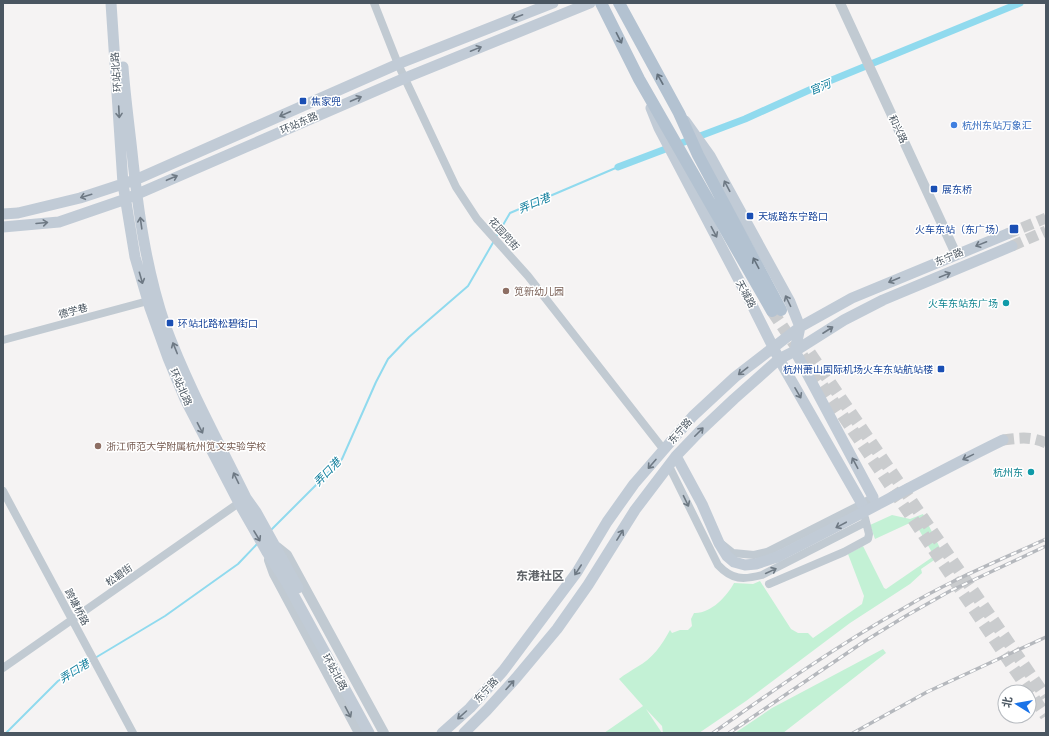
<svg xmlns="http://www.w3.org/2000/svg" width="1049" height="736" font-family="Arial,'Noto Sans SC',sans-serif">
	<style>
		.green { fill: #c3f1d5 }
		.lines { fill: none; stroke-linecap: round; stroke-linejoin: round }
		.stream { stroke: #90daee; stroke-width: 2 }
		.canal { stroke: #90daee; stroke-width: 7 }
		.secondary-tunnel { stroke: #caccce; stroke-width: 11; stroke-dasharray: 11 5.5; stroke-linecap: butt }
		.primary-tunnel { stroke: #caccce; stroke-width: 12; stroke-dasharray: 12 6; stroke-linecap: butt }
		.minor { stroke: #c1cad2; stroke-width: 8 }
		.tertiary { stroke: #c1cad2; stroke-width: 10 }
		.secondary { stroke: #c1cbd6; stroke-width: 11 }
		.primary { stroke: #b3c2d1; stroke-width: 12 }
		.rail-casing { stroke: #b5b8bd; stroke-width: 3.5 }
		.rail { stroke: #fff; stroke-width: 2; stroke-dasharray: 6; stroke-linecap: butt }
		.secondary-bridge { stroke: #c1cbd6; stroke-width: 11 }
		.oneway { stroke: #6e7984 }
		.oneway2 { stroke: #64717d }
		.oneway3 { stroke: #6e7983 }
		.transit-dot { fill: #1a4fb4; stroke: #fff; stroke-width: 1.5 }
		.shop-dot { fill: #3f7fe0; stroke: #fff; stroke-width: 1.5 }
		.education-dot { fill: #8d6e63; stroke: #fff; stroke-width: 1.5 }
		.culture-dot { fill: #0f9aa8; stroke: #fff; stroke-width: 1.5 }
		.labels { text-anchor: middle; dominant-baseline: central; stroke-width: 3; stroke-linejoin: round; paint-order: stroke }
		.street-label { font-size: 10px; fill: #4a5661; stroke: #fff }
		.transit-label { font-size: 10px; fill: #164399; stroke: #fff; text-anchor: start }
		.shop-label { font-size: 10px; fill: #366cbe; stroke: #fff; text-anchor: start }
		.education-label { font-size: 10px; fill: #785e54; stroke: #fff; text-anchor: start }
		.culture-label { font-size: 10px; fill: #0d838f; stroke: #fff; text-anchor: end }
		.water-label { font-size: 11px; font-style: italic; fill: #0c7c9b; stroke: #fff }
		.quarter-label { font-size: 12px; font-weight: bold; fill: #5f6368; stroke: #fff }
	</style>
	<rect width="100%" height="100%" fill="#f5f3f3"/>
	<path class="green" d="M 923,514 L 943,554 L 921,569 L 922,573 L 910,584 L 850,623 L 746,701 L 699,733 L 663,733 L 662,726 L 646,709 L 662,733 L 604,733 L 643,706 L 619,679 C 625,674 631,671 637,667 C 652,659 662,645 670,630 L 672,633 L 680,630 L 688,630 L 692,626 L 691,619 L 694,613 C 711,614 727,596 734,583 L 753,584 L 760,581 L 791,629 L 798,633 L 808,633 L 813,638 L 862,604 L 864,596 L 848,554 L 863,546 L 884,588 L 886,589 L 934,556 L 914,521 L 875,539 L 870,525 L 892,515 L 910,519 Z
		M 883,649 L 886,653 L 783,733 L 735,733 L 772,708 Z"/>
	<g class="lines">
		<path class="stream" d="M 496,237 L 510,213 L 618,167
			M 271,530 L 342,459 L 376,382 L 388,359 L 409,337 L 468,286 L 494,241
			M 95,658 L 165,616 L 238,564 L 258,543
			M 6,733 L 58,681 L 92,660"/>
		<path class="canal" d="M 618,167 L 745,119 L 827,82 L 1020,3"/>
		<path class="secondary-tunnel" d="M 1007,234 L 1046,218
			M 1012,246 L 1046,231
			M 1003,440 C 1020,438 1030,436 1046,443"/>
		<path class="primary-tunnel" d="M 772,311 L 1046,716
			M 810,353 L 1046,697"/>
		<path class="minor" d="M 374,3 L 398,64 L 456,187 L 477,219 L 528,276 L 664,450
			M 3,340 L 148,301
			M 669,466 L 718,565 C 732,580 743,580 762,575 L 866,522
			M 3,491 L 133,733
			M 723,545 L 733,553 L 754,555 L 767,552 L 862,504 L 873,497
			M 769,584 L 844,552 L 868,539 L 869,534 L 865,518
			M 3,668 L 243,500"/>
		<path class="tertiary" d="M 840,3 L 956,254
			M 277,547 L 287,555 L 384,733
			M 269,560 L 274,574 L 359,733"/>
		<path class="secondary" d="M 111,3 L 123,184 L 135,257 L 150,308 L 168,358 L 185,399 L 239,503 L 267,552 L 287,583 L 369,733
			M 123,67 C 125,96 129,124 132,152 C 138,210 146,269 165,325 C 187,385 218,441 246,498 L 256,512 L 298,588
			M 651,108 L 659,128 L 752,305 L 779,359 L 862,504
			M 685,121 L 710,156 L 790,302 L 800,327 L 795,351 L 873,497
			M 3,214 L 18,213 L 80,198 L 135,180 L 398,64 L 553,3
			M 3,227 L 59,222 L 126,199 L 405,78 L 590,3
			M 676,456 L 702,504 L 719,543 L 727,556 L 734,562 L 745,565 L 756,564 L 777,557
			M 442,733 L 470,708 L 503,671 L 577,572 L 607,522 L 634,484 L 693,416 L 735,377 L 800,327 L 852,298 L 1007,234
			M 464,733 L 487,710 L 516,678 L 557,629 L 588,585 L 635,510 L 676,456 L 699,432 L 734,399 L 779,359 L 795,351 L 844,320 L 883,300 L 1012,246"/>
		<path class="primary" d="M 601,3 L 639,79 L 772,311
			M 619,3 L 679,113 L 698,155 L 781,310"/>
		<defs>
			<path id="rail" d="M 713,733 C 775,689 838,645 904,608 C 949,581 998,561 1046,539
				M 729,733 L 865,641 L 904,617 L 950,591 L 1046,546
				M 853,733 L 927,692 L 1046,637"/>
		</defs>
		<use href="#rail" class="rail-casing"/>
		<use href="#rail" class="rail"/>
		<path class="secondary-bridge" d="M 777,557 C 853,519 927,477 1003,440"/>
	</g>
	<defs><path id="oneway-shaft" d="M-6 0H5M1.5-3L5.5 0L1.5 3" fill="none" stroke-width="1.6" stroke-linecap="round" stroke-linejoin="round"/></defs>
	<g class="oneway">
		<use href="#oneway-shaft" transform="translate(517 17) rotate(159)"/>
		<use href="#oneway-shaft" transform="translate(476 49) rotate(-22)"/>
		<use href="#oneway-shaft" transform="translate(356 99) rotate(-23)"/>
		<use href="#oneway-shaft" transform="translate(119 112) rotate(87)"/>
		<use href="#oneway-shaft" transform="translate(285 114) rotate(156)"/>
		<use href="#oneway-shaft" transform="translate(172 178) rotate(-23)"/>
		<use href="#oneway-shaft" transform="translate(727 186) rotate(-118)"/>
		<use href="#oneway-shaft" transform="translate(86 196) rotate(163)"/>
		<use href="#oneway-shaft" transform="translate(42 223) rotate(-5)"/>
		<use href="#oneway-shaft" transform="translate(141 223) rotate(-98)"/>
		<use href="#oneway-shaft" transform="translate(714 232) rotate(62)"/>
		<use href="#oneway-shaft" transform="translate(981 244) rotate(158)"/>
		<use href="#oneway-shaft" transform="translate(945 275) rotate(-22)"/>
		<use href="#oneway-shaft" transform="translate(141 278) rotate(74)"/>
		<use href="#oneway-shaft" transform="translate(894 280) rotate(157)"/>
		<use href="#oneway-shaft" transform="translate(788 301) rotate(-116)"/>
		<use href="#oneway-shaft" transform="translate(828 330) rotate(-33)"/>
		<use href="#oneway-shaft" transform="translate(175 348) rotate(-112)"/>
		<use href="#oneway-shaft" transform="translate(743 371) rotate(142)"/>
		<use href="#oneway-shaft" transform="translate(798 393) rotate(60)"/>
		<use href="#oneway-shaft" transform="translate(200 428) rotate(63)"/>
		<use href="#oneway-shaft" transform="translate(699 432) rotate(-45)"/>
		<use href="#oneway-shaft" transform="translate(968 457) rotate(154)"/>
		<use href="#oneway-shaft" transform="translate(855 463) rotate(-118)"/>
		<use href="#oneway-shaft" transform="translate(652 464) rotate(131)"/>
		<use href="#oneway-shaft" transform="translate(236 478) rotate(-116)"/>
		<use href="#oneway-shaft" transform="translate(841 525) rotate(152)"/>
		<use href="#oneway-shaft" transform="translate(620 535) rotate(-58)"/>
		<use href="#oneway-shaft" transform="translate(257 536) rotate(59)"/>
		<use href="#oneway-shaft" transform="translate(578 570) rotate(123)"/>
		<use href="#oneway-shaft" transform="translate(510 685) rotate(-48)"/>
		<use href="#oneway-shaft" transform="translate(462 715) rotate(138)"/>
	</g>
	<g class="oneway2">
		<use href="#oneway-shaft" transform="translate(619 38) rotate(63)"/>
		<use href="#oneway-shaft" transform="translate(660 79) rotate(-119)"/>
		<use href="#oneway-shaft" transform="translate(756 263) rotate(-118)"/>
	</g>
	<g class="oneway3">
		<use href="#oneway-shaft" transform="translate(686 501) rotate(64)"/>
		<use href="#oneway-shaft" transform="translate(771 571) rotate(-25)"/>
		<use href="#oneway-shaft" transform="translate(348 712) rotate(62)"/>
	</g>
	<g class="transit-dot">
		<rect x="299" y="97" width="8" height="8" rx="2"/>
		<rect x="930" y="185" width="8" height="8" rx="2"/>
		<rect x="746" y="212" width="8" height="8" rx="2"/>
		<rect x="1009" y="224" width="10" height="10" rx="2"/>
		<rect x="166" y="319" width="8" height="8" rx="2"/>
		<rect x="937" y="365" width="8" height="8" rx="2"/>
	</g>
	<circle class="shop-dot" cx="954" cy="125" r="4"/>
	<g class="education-dot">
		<circle cx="506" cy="291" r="4"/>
		<circle cx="98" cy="446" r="4"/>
	</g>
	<g class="culture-dot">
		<circle cx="1006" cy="303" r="4"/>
		<circle cx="1031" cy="472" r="4"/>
	</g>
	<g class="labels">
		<g class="street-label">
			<text transform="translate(116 72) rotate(-94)">环站北路</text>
			<text transform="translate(299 123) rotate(-23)">环站东路</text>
			<text transform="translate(898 129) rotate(65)">和兴路</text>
			<text transform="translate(504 234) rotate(48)">花园兜街</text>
			<text transform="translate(949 257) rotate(-23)">东宁路</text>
			<text transform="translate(746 294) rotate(62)">天城路</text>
			<text transform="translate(73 311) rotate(-15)">德学巷</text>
			<text transform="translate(181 387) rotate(66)">环站北路</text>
			<text transform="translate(680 431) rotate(-50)">东宁路</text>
			<text transform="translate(119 575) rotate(-35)">松碧街</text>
			<text transform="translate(77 607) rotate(62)">跨塘桥路</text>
			<text transform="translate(335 672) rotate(61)">环站北路</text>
			<text transform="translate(486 690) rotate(-48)">东宁路</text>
		</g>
		<g class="transit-label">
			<text x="311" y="101">焦家兜</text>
			<text x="942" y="189">展东桥</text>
			<text x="758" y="216">天城路东宁路口</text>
			<text x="1005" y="229" text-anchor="end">火车东站（东广场）</text>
			<text x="178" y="323">环站北路松碧街口</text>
			<text x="933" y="369" text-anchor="end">杭州萧山国际机场火车东站航站楼</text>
		</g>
		<g class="shop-label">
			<text x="962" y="125">杭州东站万象汇</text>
		</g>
		<g class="education-label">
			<text x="514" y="291">笕新幼儿园</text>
			<text x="106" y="446">浙江师范大学附属杭州笕文实验学校</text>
		</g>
		<g class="culture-label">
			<text x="998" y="303">火车东站东广场</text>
			<text x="1023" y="472">杭州东</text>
		</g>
		<g class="water-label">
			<text transform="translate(820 87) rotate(-23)">官河</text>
			<text transform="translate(534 203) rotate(-23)">弄口港</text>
			<text transform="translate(327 472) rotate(-46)">弄口港</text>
			<text transform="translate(74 671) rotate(-32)">弄口港</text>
		</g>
		<g class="quarter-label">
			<text x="540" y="576">东港社区</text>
		</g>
	</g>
	<rect width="1049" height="736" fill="none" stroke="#4a5661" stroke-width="8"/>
	<g transform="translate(1017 704) rotate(281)"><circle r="19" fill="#ffffff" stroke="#b7bbc0"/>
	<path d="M0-3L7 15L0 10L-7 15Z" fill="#1a73e8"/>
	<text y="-6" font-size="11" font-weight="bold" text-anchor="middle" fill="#4a5661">北</text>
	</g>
</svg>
